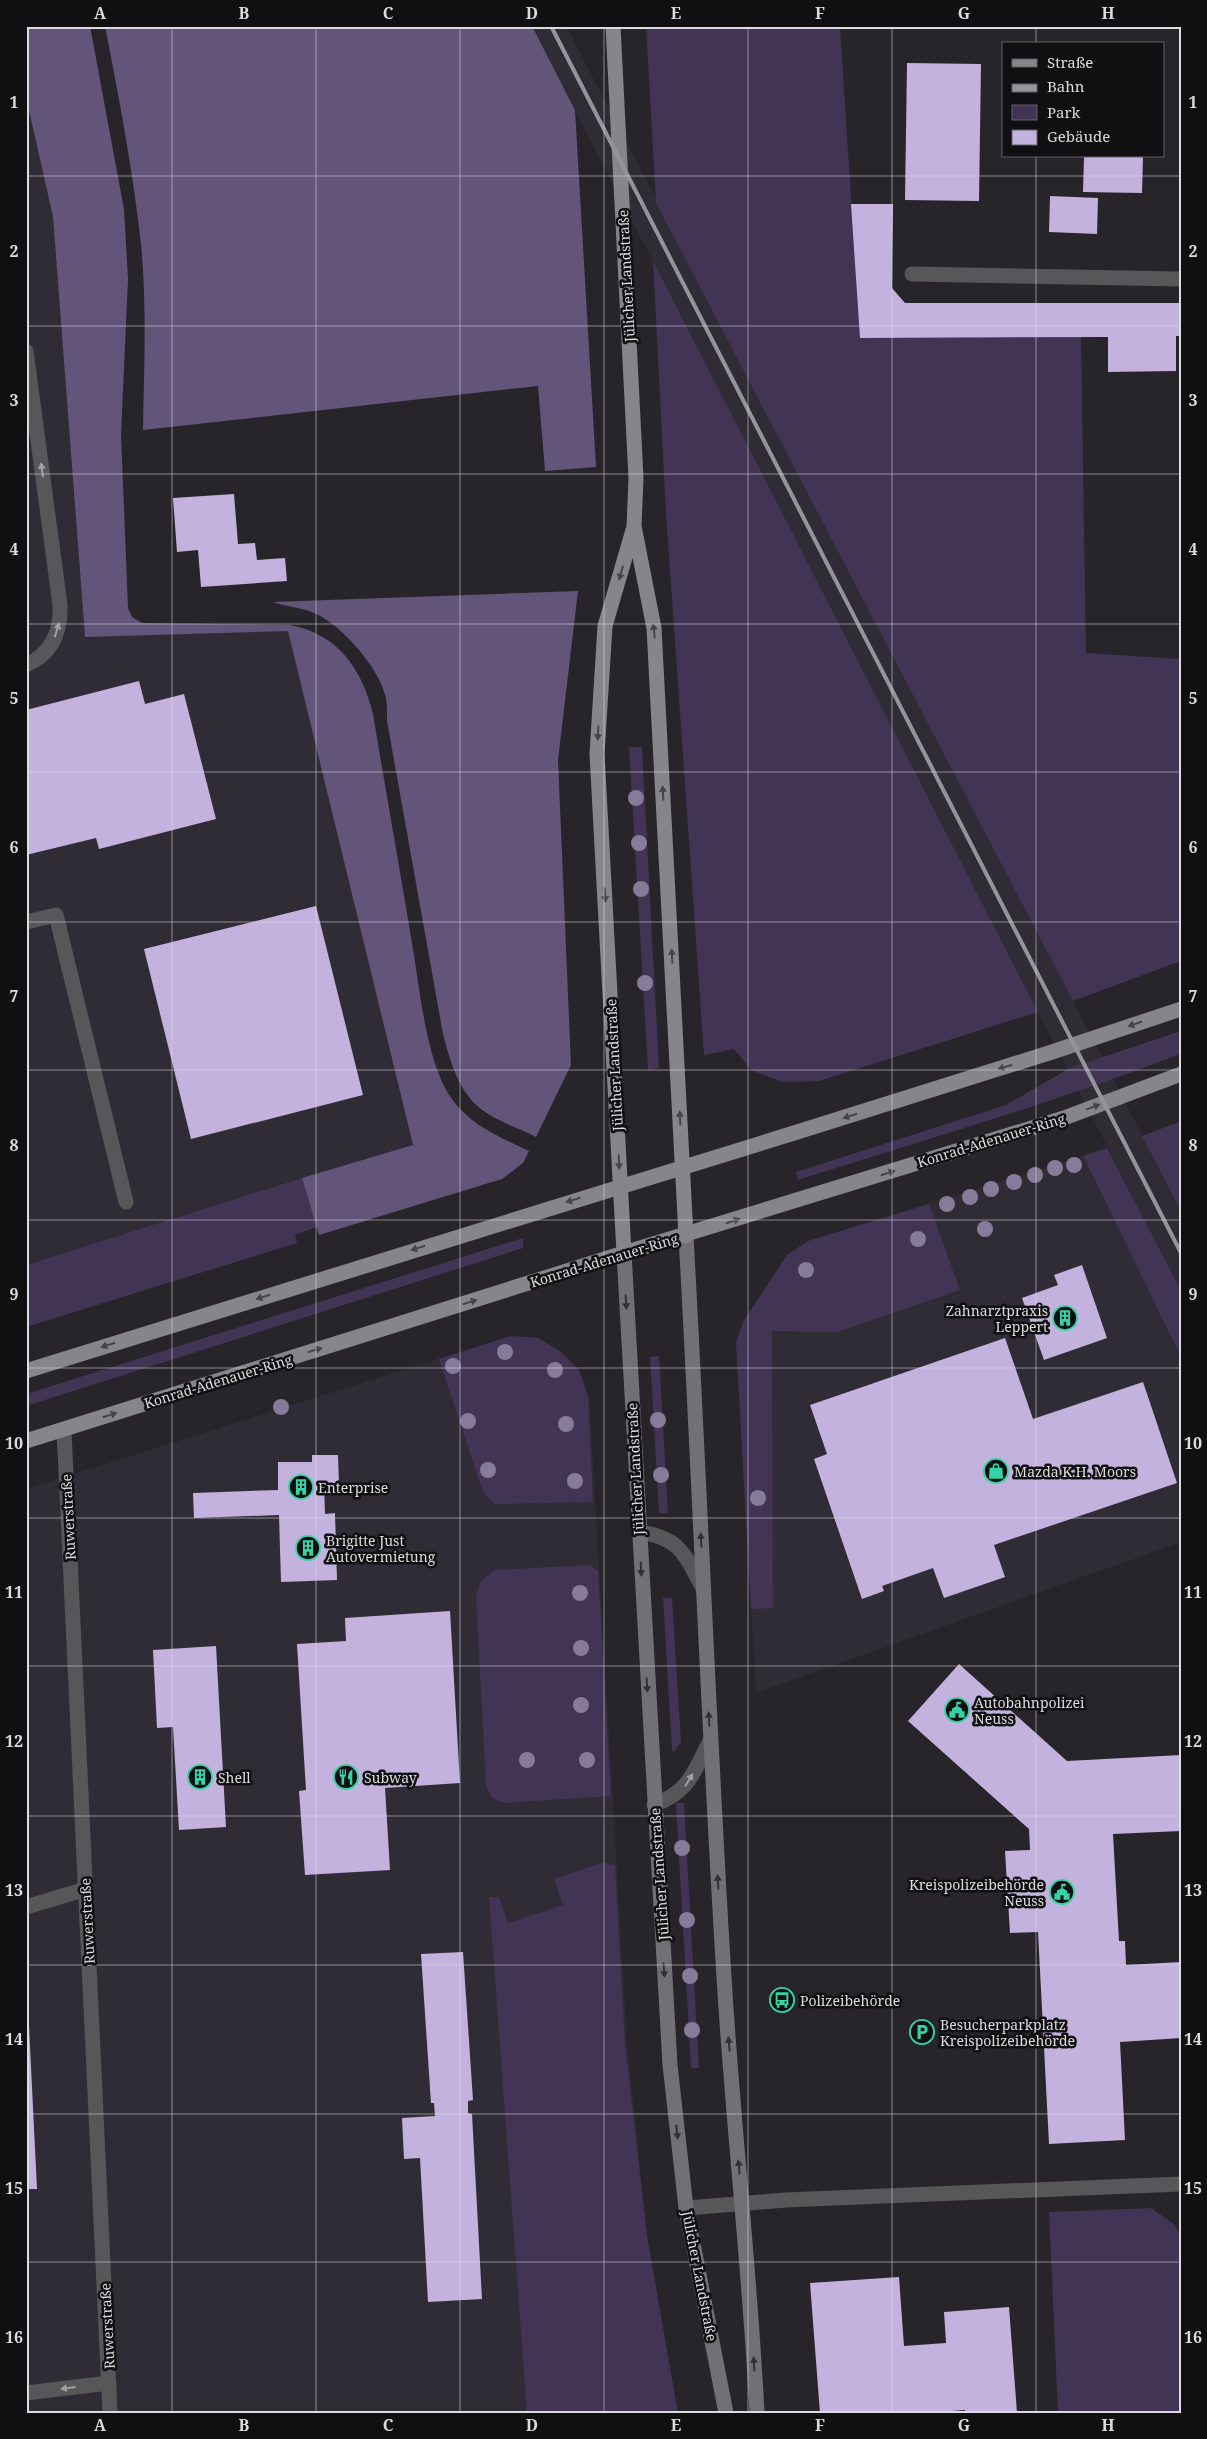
<svg xmlns="http://www.w3.org/2000/svg" width="1207" height="2439" font-family="'Noto Serif',serif">
	<style>
		.built { fill: #302c36 }
		.green { fill: #413455 }
		.forest { fill: #63547a }
		.building { fill: #c2b2dd }
		.lines { fill: none; stroke-linecap: round; stroke-linejoin: round }
		.lane { stroke: #575658; stroke-width: 15 }
		.street { stroke: #575658; stroke-width: 15 }
		.secondary { stroke: #727074; stroke-width: 15 }
		.primary { stroke: #868589; stroke-width: 15 }
		.rail { stroke: #959498; stroke-width: 4 }
		.tree { fill: #877b9a }
		.oneway { fill: #a09fa2 }
		.oneway2 { fill: #454447 }
		.oneway3 { fill: #323134 }
		.grid { fill: none; stroke: #dcdbde; stroke-width: 1; stroke-opacity: 0.55 }
		.labels { text-anchor: middle; dominant-baseline: central; stroke-width: 5; stroke-linejoin: round; paint-order: stroke }
		.street-label { font-size: 14px; fill: #dcdbde; stroke: #100f11 }
		.poi-label { font-size: 14px; fill: #dcdbde; stroke: #100f11; text-anchor: start }
		.neatline { fill: none; stroke: #dcdbde; stroke-width: 2 }
		.grid-label { font-size: 16px; text-anchor: middle; font-weight: bold; fill: #dcdbde }
	</style>
	<rect width="100%" height="100%" fill="#27252a"/>
	<path class="built" d="M 532,26 L 566,26 L 1073,1001 L 1181,1211 L 1181,1290 Z
		M 26,97 L 53,217 L 85,637 L 288,630 L 413,1146 L 26,1265 Z
		M 1083,1156 L 1181,1357 L 1181,1542 L 756,1693 L 736,1342 L 743,1322 L 787,1255 L 808,1241 Z
		M 511,1336 L 538,1338 L 560,1351 L 579,1370 L 589,1396 L 627,2043 L 647,2237 L 678,2413 L 26,2413 L 26,1489 Z"/>
	<path class="green" d="M 646,26 L 840,26 L 860,338 L 1081,337 L 1086,653 L 1181,659 L 1181,961 L 1073,1001 L 656,203 Z
		M 653,261 L 1038,1012 L 819,1081 L 783,1082 L 751,1070 L 734,1049 L 704,1055 L 666,513 Z
		M 629,747 L 642,747 L 659,1068 L 648,1070 Z
		M 1181,1031 L 1181,1054 C 1055,1102 926,1140 797,1180 L 796,1172 L 1006,1105 L 1070,1068 Z
		M 1181,1121 L 1181,1211 L 1142,1136 Z
		M 1107,1148 L 1181,1290 L 1181,1357 L 1083,1156 Z
		M 302,1178 L 317,1227 L 295,1235 L 297,1243 L 26,1327 L 26,1265 Z
		M 929,1204 L 960,1290 L 837,1332 L 772,1331 L 773,1608 L 751,1609 L 736,1342 L 743,1322 L 787,1255 L 808,1241 Z
		M 523,1238 L 523,1248 L 26,1406 L 26,1394 Z
		M 511,1336 L 538,1338 L 560,1351 L 579,1370 L 588,1396 L 593,1502 L 494,1504 L 483,1492 L 439,1359 Z
		M 659,1356 L 668,1513 L 659,1513 L 650,1357 Z
		M 589,1565 L 598,1571 L 611,1796 L 504,1803 L 492,1798 L 486,1787 L 476,1595 L 481,1581 L 495,1570 Z
		M 663,1598 L 672,1598 L 681,1742 L 674,1752 L 672,1750 Z
		M 676,1803 L 684,1803 L 699,2068 L 691,2068 Z
		M 601,1863 L 615,1865 L 625,2044 L 647,2236 L 678,2413 L 527,2413 L 489,1897 L 499,1897 L 508,1923 L 563,1905 L 554,1879 Z
		M 1151,2208 L 1174,2224 L 1181,2237 L 1181,2413 L 1058,2413 L 1049,2212 Z"/>
	<path class="forest" d="M 26,26 L 90,26 L 124,209 L 128,279 L 121,435 L 128,608 L 132,617 L 142,623 L 290,625 C 338,634 362,669 373,714 C 386,792 400,871 413,949 C 420,991 427,1065 452,1099 C 471,1126 500,1137 529,1151 L 523,1163 L 502,1179 L 319,1235 L 302,1178 L 413,1145 L 288,631 L 85,637 L 53,217 L 26,97 Z
		M 105,26 L 532,26 L 575,110 L 596,467 L 545,471 L 538,386 L 143,430 C 144,368 147,306 141,244 C 133,171 119,98 105,26 Z
		M 578,591 L 558,760 L 571,1065 L 536,1137 C 519,1128 496,1121 481,1109 C 458,1091 450,1060 443,1034 L 387,721 C 387,713 387,705 386,698 C 380,668 338,620 309,611 C 297,607 284,606 272,602 Z"/>
	<path class="building" d="M 1114,26 L 1142,26 L 1142,29 L 1114,28 Z
		M 907,63 L 981,64 L 979,201 L 905,200 Z
		M 1084,156 L 1143,156 L 1142,193 L 1083,192 Z
		M 1050,196 L 1098,198 L 1097,234 L 1049,232 Z
		M 851,204 L 893,204 L 892,288 L 905,303 L 1181,303 L 1181,336 L 1176,336 L 1176,371 L 1108,372 L 1108,337 L 860,338 Z
		M 234,494 L 238,544 L 255,543 L 257,560 L 285,558 L 287,581 L 201,587 L 198,550 L 177,552 L 173,498 Z
		M 139,681 L 145,704 L 184,694 L 216,819 L 99,849 L 96,838 L 26,855 L 26,710 Z
		M 316,906 L 363,1095 L 191,1139 L 144,949 Z
		M 1082,1265 L 1107,1338 L 1044,1360 L 1022,1298 L 1058,1285 L 1054,1275 Z
		M 1005,1338 L 1033,1419 L 1143,1382 L 1177,1483 L 994,1545 L 1005,1577 L 944,1598 L 933,1568 L 882,1586 L 884,1591 L 862,1599 L 814,1459 L 827,1454 L 810,1405 Z
		M 312,1455 L 338,1455 L 339,1484 L 324,1484 L 325,1514 L 335,1513 L 337,1580 L 281,1582 L 279,1515 L 194,1518 L 193,1493 L 278,1490 L 278,1462 L 312,1462 Z
		M 450,1611 L 460,1783 L 385,1788 L 390,1870 L 305,1875 L 299,1791 L 306,1790 L 297,1644 L 346,1641 L 345,1618 Z
		M 216,1646 L 226,1827 L 179,1830 L 173,1727 L 157,1728 L 153,1650 Z
		M 959,1664 L 1067,1761 L 1181,1755 L 1181,1831 L 1113,1834 L 1119,1941 L 1125,1941 L 1126,1965 L 1181,1962 L 1181,2038 L 1120,2042 L 1125,2140 L 1049,2144 L 1038,1932 L 1010,1933 L 1005,1851 L 1030,1850 L 1029,1829 L 908,1721 Z
		M 463,1952 L 473,2100 L 468,2101 L 468,2113 L 472,2114 L 482,2299 L 428,2302 L 420,2158 L 404,2159 L 402,2118 L 435,2116 L 434,2103 L 431,2103 L 421,1954 Z
		M 26,2026 L 29,2026 L 37,2189 L 26,2189 Z
		M 899,2277 L 904,2346 L 946,2343 L 944,2312 L 1009,2307 L 1017,2413 L 965,2413 L 965,2410 L 927,2413 L 820,2413 L 810,2283 Z"/>
	<g class="lines">
		<path class="lane" d="M 912,274 L 1181,279
			M 26,351 L 60,605 C 61,632 52,654 26,665
			M 26,922 L 56,915 L 126,1202
			M 639,1532 C 681,1538 684,1554 703,1588
			M 654,1805 C 690,1791 693,1773 710,1741
			M 26,1907 L 86,1889
			M 686,2208 L 786,2200 L 1181,2184
			M 26,2393 L 109,2383"/>
		<path class="street" d="M 64,1430 L 110,2413"/>
		<path class="secondary" d="M 686,1236 C 700,1488 709,1741 725,1993 C 734,2133 750,2273 757,2413
			M 624,1253 L 670,2065 L 686,2208 L 726,2413"/>
		<path class="primary" d="M 613,26 L 636,478 L 634,526 L 654,628 L 686,1236
			M 624,1253 L 597,754 L 605,626 L 633,530
			M 26,1371 L 794,1133 L 1052,1052 L 1181,1009
			M 26,1441 L 624,1253 L 1064,1118 L 1181,1074"/>
		<path class="rail" d="M 551,26 L 1181,1253"/>
	</g>
	<g class="tree">
		<circle cx="636" cy="798" r="8"/>
		<circle cx="639" cy="843" r="8"/>
		<circle cx="641" cy="889" r="8"/>
		<circle cx="645" cy="983" r="8"/>
		<circle cx="1074" cy="1165" r="8"/>
		<circle cx="1055" cy="1168" r="8"/>
		<circle cx="1035" cy="1175" r="8"/>
		<circle cx="1014" cy="1182" r="8"/>
		<circle cx="991" cy="1189" r="8"/>
		<circle cx="970" cy="1197" r="8"/>
		<circle cx="947" cy="1204" r="8"/>
		<circle cx="985" cy="1229" r="8"/>
		<circle cx="918" cy="1239" r="8"/>
		<circle cx="806" cy="1270" r="8"/>
		<circle cx="505" cy="1352" r="8"/>
		<circle cx="453" cy="1366" r="8"/>
		<circle cx="555" cy="1370" r="8"/>
		<circle cx="281" cy="1407" r="8"/>
		<circle cx="658" cy="1420" r="8"/>
		<circle cx="468" cy="1421" r="8"/>
		<circle cx="566" cy="1424" r="8"/>
		<circle cx="488" cy="1470" r="8"/>
		<circle cx="661" cy="1475" r="8"/>
		<circle cx="575" cy="1481" r="8"/>
		<circle cx="758" cy="1498" r="8"/>
		<circle cx="580" cy="1593" r="8"/>
		<circle cx="581" cy="1648" r="8"/>
		<circle cx="581" cy="1705" r="8"/>
		<circle cx="527" cy="1760" r="8"/>
		<circle cx="587" cy="1760" r="8"/>
		<circle cx="682" cy="1848" r="8"/>
		<circle cx="687" cy="1920" r="8"/>
		<circle cx="690" cy="1976" r="8"/>
		<circle cx="692" cy="2030" r="8"/>
	</g>
	<defs><path id="oneway-solid" d="M-6-.8H1V-3.2L6.5 0L1 3.2V.8H-6Z" transform="scale(1.25)"/></defs>
	<g class="oneway">
		<use href="#oneway-solid" transform="translate(42 470) rotate(-98)"/>
		<use href="#oneway-solid" transform="translate(57 630) rotate(-72)"/>
		<use href="#oneway-solid" transform="translate(689 1780) rotate(-59)"/>
		<use href="#oneway-solid" transform="translate(68 2388) rotate(173)"/>
	</g>
	<g class="oneway2">
		<use href="#oneway-solid" transform="translate(621 573) rotate(106)"/>
		<use href="#oneway-solid" transform="translate(654 631) rotate(-96)"/>
		<use href="#oneway-solid" transform="translate(598 733) rotate(93)"/>
		<use href="#oneway-solid" transform="translate(663 793) rotate(-93)"/>
		<use href="#oneway-solid" transform="translate(605 895) rotate(87)"/>
		<use href="#oneway-solid" transform="translate(672 956) rotate(-93)"/>
		<use href="#oneway-solid" transform="translate(1135 1024) rotate(161)"/>
		<use href="#oneway-solid" transform="translate(1005 1067) rotate(163)"/>
		<use href="#oneway-solid" transform="translate(1093 1107) rotate(-21)"/>
		<use href="#oneway-solid" transform="translate(850 1116) rotate(163)"/>
		<use href="#oneway-solid" transform="translate(680 1118) rotate(-93)"/>
		<use href="#oneway-solid" transform="translate(619 1162) rotate(88)"/>
		<use href="#oneway-solid" transform="translate(888 1173) rotate(-17)"/>
		<use href="#oneway-solid" transform="translate(573 1200) rotate(163)"/>
		<use href="#oneway-solid" transform="translate(733 1221) rotate(-18)"/>
		<use href="#oneway-solid" transform="translate(418 1248) rotate(163)"/>
		<use href="#oneway-solid" transform="translate(263 1297) rotate(163)"/>
		<use href="#oneway-solid" transform="translate(470 1302) rotate(-17)"/>
		<use href="#oneway-solid" transform="translate(108 1345) rotate(163)"/>
		<use href="#oneway-solid" transform="translate(315 1350) rotate(-17)"/>
		<use href="#oneway-solid" transform="translate(110 1415) rotate(-17)"/>
	</g>
	<g class="oneway3">
		<use href="#oneway-solid" transform="translate(626 1302) rotate(87)"/>
		<use href="#oneway-solid" transform="translate(701 1540) rotate(-93)"/>
		<use href="#oneway-solid" transform="translate(641 1569) rotate(87)"/>
		<use href="#oneway-solid" transform="translate(647 1685) rotate(87)"/>
		<use href="#oneway-solid" transform="translate(709 1719) rotate(-93)"/>
		<use href="#oneway-solid" transform="translate(718 1882) rotate(-93)"/>
		<use href="#oneway-solid" transform="translate(664 1970) rotate(86)"/>
		<use href="#oneway-solid" transform="translate(729 2044) rotate(-95)"/>
		<use href="#oneway-solid" transform="translate(677 2132) rotate(84)"/>
		<use href="#oneway-solid" transform="translate(739 2167) rotate(-95)"/>
		<use href="#oneway-solid" transform="translate(754 2364) rotate(-93)"/>
	</g>
	<path class="grid" d="M 172,26 L 172,2413M 316,26 L 316,2413M 460,26 L 460,2413M 604,26 L 604,2413M 748,26 L 748,2413M 892,26 L 892,2413M 1036,26 L 1036,44M 1036,156 L 1036,2413M 26,176 L 1181,176M 26,326 L 1181,326M 26,474 L 1181,474M 26,624 L 1181,624M 26,772 L 1181,772M 26,922 L 1181,922M 26,1070 L 1181,1070M 26,1220 L 1181,1220M 26,1368 L 1181,1368M 26,1518 L 1181,1518M 26,1666 L 1181,1666M 26,1816 L 1181,1816M 26,1965 L 1181,1965M 26,2114 L 1181,2114M 26,2262 L 1181,2262"/>
	<defs>
		<symbol id="building-ring" viewBox="-11 -11 22 22"><circle r="9.5" fill="#100f11" stroke="#35d4a7" stroke-width="1.5"/><path d="M-4-6H4V6H1V3H-1V6H-4ZM-2.5-4.3h1.7v1.8h-1.7ZM.8-4.3h1.7v1.8H.8ZM-2.5-1h1.7V.8h-1.7ZM.8-1h1.7V.8H.8Z" fill="#35d4a7"/></symbol>
		<symbol id="shop-ring" viewBox="-11 -11 22 22"><circle r="9.5" fill="#100f11" stroke="#35d4a7" stroke-width="1.5"/><path d="M-5-2.5h2.3a2.7 3.5 0 0 1 5.4 0H5L5.5 6h-11ZM-1.5-2.5h3a1.5 2.3 0 0 0-3 0Z" fill="#35d4a7"/></symbol>
		<symbol id="civic-ring" viewBox="-11 -11 22 22"><circle r="9.5" fill="#100f11" stroke="#35d4a7" stroke-width="1.5"/><path d="M-.6-6.5H3V-4.5H.6V-3L4-1V1h2V6H-6V1h2V-1L-.6-3ZM-1.2 2.5V6h2.4V2.5Z" fill="#35d4a7"/></symbol>
		<symbol id="restaurant-ring" viewBox="-11 -11 22 22"><circle r="9.5" fill="#100f11" stroke="#35d4a7" stroke-width="1.5"/><path d="M-5-6h1v4h1v-4h1v4h1v-4h1v5L-1.5 .5V6h-2V.5L-5-1ZM5-6V6H3V1.5H1.5Q1.5-4 5-6Z" fill="#35d4a7"/></symbol>
		<symbol id="bus-ring" viewBox="-11 -11 22 22"><circle r="9.5" fill="#100f11" stroke="#35d4a7" stroke-width="1.5"/><path d="M-5-6H5V4H4V6H2V4H-2V6H-4V4H-5ZM-3.5-4V0h7V-4ZM-3.5 1.2v1.5H-2V1.2ZM2 1.2v1.5H3.5V1.2Z" fill="#35d4a7"/></symbol>
		<symbol id="parking-ring" viewBox="-11 -11 22 22"><circle r="9.5" fill="#100f11" stroke="#35d4a7" stroke-width="1.5"/><path d="M-3.5-5.5H1a3.5 3.5 0 0 1 0 7H-1V5.5H-3.5ZM-1-3.4V-.6H.8a1.4 1.4 0 0 0 0-2.8Z" fill="#35d4a7"/></symbol>
	</defs>
	<g fill-rule="evenodd">
		<use href="#building-ring" x="1051" y="1304" width="28" height="28"/>
		<use href="#shop-ring" x="982" y="1457" width="28" height="28"/>
		<use href="#building-ring" x="287" y="1473" width="28" height="28"/>
		<use href="#building-ring" x="294" y="1534" width="28" height="28"/>
		<use href="#civic-ring" x="943" y="1696" width="28" height="28"/>
		<use href="#building-ring" x="186" y="1763" width="28" height="28"/>
		<use href="#restaurant-ring" x="332" y="1763" width="28" height="28"/>
		<use href="#civic-ring" x="1048" y="1878" width="28" height="28"/>
		<use href="#bus-ring" x="768" y="1986" width="28" height="28"/>
		<use href="#parking-ring" x="908" y="2018" width="28" height="28"/>
	</g>
	<g class="labels">
		<g class="street-label">
			<text transform="translate(626 276) rotate(-93)">Jülicher Landstraße</text>
			<text transform="translate(614 1065) rotate(-93)">Jülicher Landstraße</text>
			<text transform="translate(991 1140) rotate(-17)">Konrad-Adenauer-Ring</text>
			<text transform="translate(604 1260) rotate(-17)">Konrad-Adenauer-Ring</text>
			<text transform="translate(218 1381) rotate(-17)">Konrad-Adenauer-Ring</text>
			<text transform="translate(635 1469) rotate(-93)">Jülicher Landstraße</text>
			<text transform="translate(68 1517) rotate(-93)">Ruwerstraße</text>
			<text transform="translate(659 1874) rotate(-94)">Jülicher Landstraße</text>
			<text transform="translate(87 1921) rotate(-93)">Ruwerstraße</text>
			<text transform="translate(700 2276) rotate(79)">Jülicher Landstraße</text>
			<text transform="translate(107 2326) rotate(-93)">Ruwerstraße</text>
		</g>
		<g class="poi-label">
			<text x="1048" y="1310" text-anchor="end">Zahnarztpraxis<tspan x="1048" dy="16">Leppert</tspan></text>
			<text x="1014" y="1471">Mazda K.H. Moors</text>
			<text x="318" y="1487">Enterprise</text>
			<text x="326" y="1540">Brigitte Just<tspan x="326" dy="16">Autovermietung</tspan></text>
			<text x="974" y="1702">Autobahnpolizei<tspan x="974" dy="16">Neuss</tspan></text>
			<text x="218" y="1777">Shell</text>
			<text x="364" y="1777">Subway</text>
			<text x="1044" y="1884" text-anchor="end">Kreispolizeibehörde<tspan x="1044" dy="16">Neuss</tspan></text>
			<text x="800" y="2000">Polizeibehörde</text>
			<text x="940" y="2024">Besucherparkplatz<tspan x="940" dy="16">Kreispolizeibehörde</tspan></text>
		</g>
	</g>
	<rect width="1207" height="2439" fill="none" stroke="#100f11" stroke-width="55"/>
	<rect x="1002" y="42" width="162" height="115" fill="#100f11" stroke="#626163"/>
	<rect x="1012" y="59" width="25" height="8" fill="#868589" stroke="#626163"/>
	<text x="1047" y="68" font-size="15" fill="#dcdbde">Straße</text>
	<rect x="1012" y="84" width="25" height="8" fill="#959498" stroke="#626163"/>
	<text x="1047" y="92" font-size="15" fill="#dcdbde">Bahn</text>
	<rect x="1012" y="105" width="25" height="15" fill="#413455" stroke="#626163"/>
	<text x="1047" y="118" font-size="15" fill="#dcdbde">Park</text>
	<rect x="1012" y="130" width="25" height="15" fill="#c2b2dd" stroke="#626163"/>
	<text x="1047" y="142" font-size="15" fill="#dcdbde">Gebäude</text>
	<rect x="28" y="28" width="1152" height="2384" class="neatline"/>
	<g class="grid-label">
		<text x="100" y="19">A</text>
		<text x="244" y="19">B</text>
		<text x="388" y="19">C</text>
		<text x="532" y="19">D</text>
		<text x="676" y="19">E</text>
		<text x="820" y="19">F</text>
		<text x="964" y="19">G</text>
		<text x="1108" y="19">H</text>
		<text x="14" y="108">1</text>
		<text x="1193" y="108">1</text>
		<text x="14" y="257">2</text>
		<text x="1193" y="257">2</text>
		<text x="14" y="406">3</text>
		<text x="1193" y="406">3</text>
		<text x="14" y="555">4</text>
		<text x="1193" y="555">4</text>
		<text x="14" y="704">5</text>
		<text x="1193" y="704">5</text>
		<text x="14" y="853">6</text>
		<text x="1193" y="853">6</text>
		<text x="14" y="1002">7</text>
		<text x="1193" y="1002">7</text>
		<text x="14" y="1151">8</text>
		<text x="1193" y="1151">8</text>
		<text x="14" y="1300">9</text>
		<text x="1193" y="1300">9</text>
		<text x="14" y="1449">10</text>
		<text x="1193" y="1449">10</text>
		<text x="14" y="1598">11</text>
		<text x="1193" y="1598">11</text>
		<text x="14" y="1747">12</text>
		<text x="1193" y="1747">12</text>
		<text x="14" y="1896">13</text>
		<text x="1193" y="1896">13</text>
		<text x="14" y="2045">14</text>
		<text x="1193" y="2045">14</text>
		<text x="14" y="2194">15</text>
		<text x="1193" y="2194">15</text>
		<text x="14" y="2343">16</text>
		<text x="1193" y="2343">16</text>
		<text x="100" y="2431">A</text>
		<text x="244" y="2431">B</text>
		<text x="388" y="2431">C</text>
		<text x="532" y="2431">D</text>
		<text x="676" y="2431">E</text>
		<text x="820" y="2431">F</text>
		<text x="964" y="2431">G</text>
		<text x="1108" y="2431">H</text>
	</g>
</svg>
